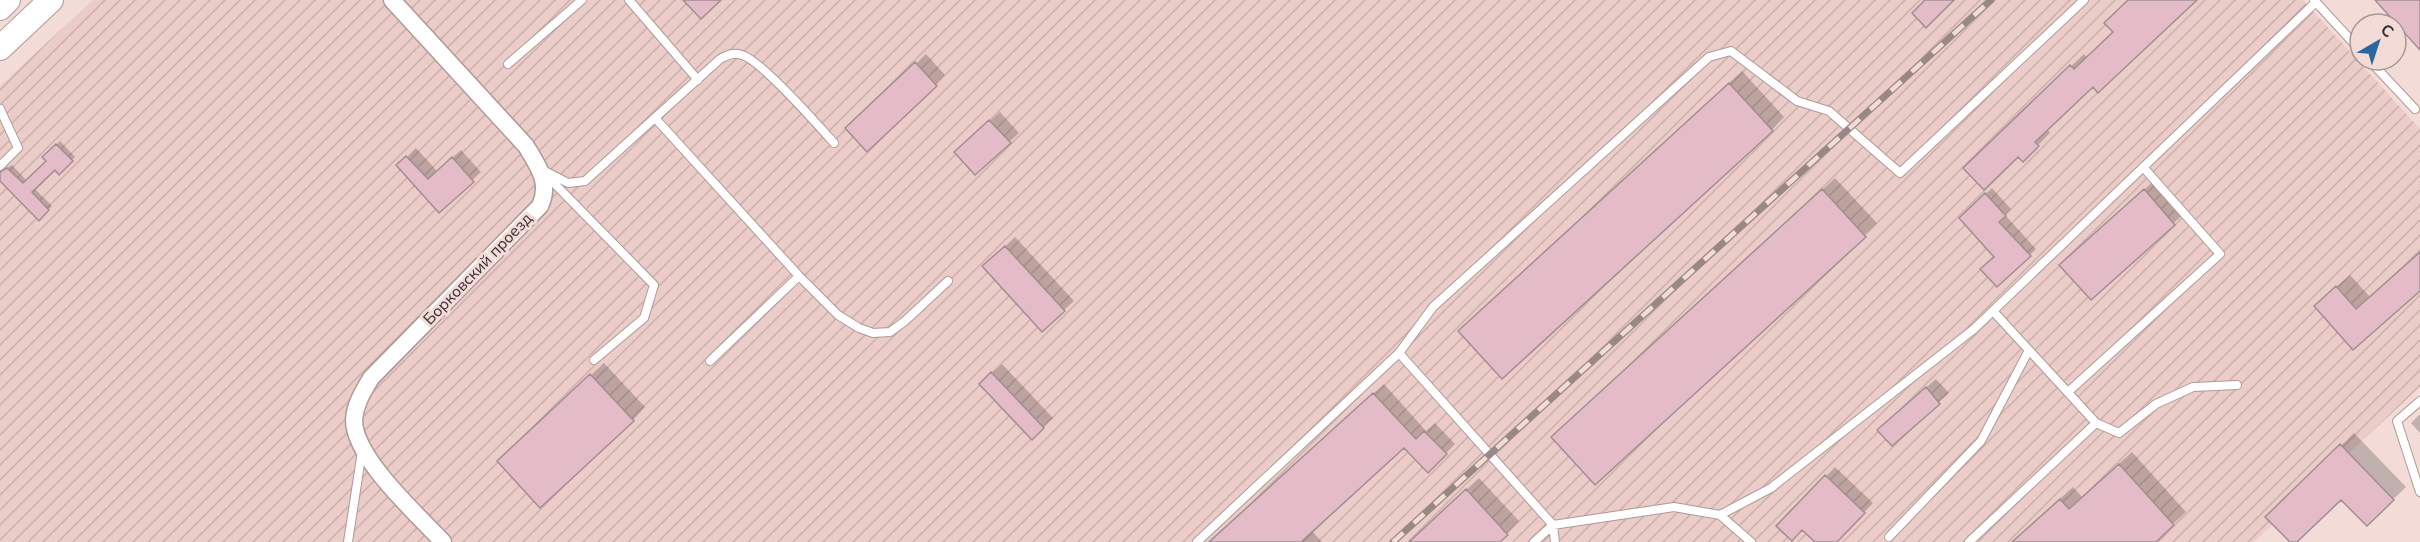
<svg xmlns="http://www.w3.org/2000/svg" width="2420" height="542" font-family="'Nunito Sans',sans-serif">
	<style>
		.industrial { fill: url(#industrial-furrows) }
		.shadow { fill: #0003 }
		.building { fill: #e4bcc7; stroke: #a28d92; stroke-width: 1.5 }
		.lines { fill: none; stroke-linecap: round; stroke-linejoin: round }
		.service-casing { stroke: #af9996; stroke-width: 10 }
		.minor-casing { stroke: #af9996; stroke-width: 19 }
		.secondary-casing { stroke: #af9996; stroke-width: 26 }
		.service { stroke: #fff; stroke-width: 8 }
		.minor { stroke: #fff; stroke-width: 16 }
		.secondary { stroke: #fff; stroke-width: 24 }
		.rail-casing { stroke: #998886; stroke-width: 7 }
		.rail { stroke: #f3dcd8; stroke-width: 4.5; stroke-dasharray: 14; stroke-linecap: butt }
		.labels { text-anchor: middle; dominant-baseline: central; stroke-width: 6; stroke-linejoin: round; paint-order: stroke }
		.street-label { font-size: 16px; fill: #372e2d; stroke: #f3dcd8 }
	</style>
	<defs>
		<pattern id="industrial-furrows" width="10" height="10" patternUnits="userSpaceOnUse" patternTransform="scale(1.5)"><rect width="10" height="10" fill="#ecccc8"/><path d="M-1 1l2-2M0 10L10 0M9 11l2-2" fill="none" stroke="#cbb0ac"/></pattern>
	</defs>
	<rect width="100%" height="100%" fill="#f3dcd8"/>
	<path class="industrial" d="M 93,0 L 2303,0 L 2420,129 L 2420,387 L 2254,542 L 0,542 L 0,86 Z"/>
	<path class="shadow" d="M 2130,0 L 2195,0 L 2093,85 L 2047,129 L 2050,133 L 2023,160 L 2018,155 L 1977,155 L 2084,54 L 2087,58 L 2115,32 Z
		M 926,54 L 945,75 L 867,150 L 857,119 Z
		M 1742,71 L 1784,117 L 1772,130 L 1472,318 Z
		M 1000,112 L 1019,133 L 1009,142 L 966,143 Z
		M 60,141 L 75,157 L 59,173 L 55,168 L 34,188 L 52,206 L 39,219 L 0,179 L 0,171 L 12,165 L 27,181 L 48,161 L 44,157 Z
		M 416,148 L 437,171 L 461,150 L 481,172 L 439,211 L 407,157 Z
		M 1835,178 L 1877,223 L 1595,483 L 1566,425 Z
		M 2157,178 L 2187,211 L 2091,298 L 2074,253 Z
		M 1992,188 L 2011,209 L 2005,215 L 2036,249 L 2030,255 L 1996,256 L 1967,211 Z
		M 1015,237 L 1074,301 L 1064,310 L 994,257 Z
		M 2420,253 L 2420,289 L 2353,348 L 2328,294 L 2350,275 L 2370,297 Z
		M 604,363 L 645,407 L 633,420 L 512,449 Z
		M 1002,364 L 1053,418 L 1032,438 L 981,384 Z
		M 1936,379 L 1949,393 L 1892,444 L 1889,420 Z
		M 1384,384 L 1426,431 L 1435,423 L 1455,444 L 1428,471 L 1404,446 L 1311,530 L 1322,542 L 1210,542 Z
		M 2420,414 L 2420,433 L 2411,423 Z
		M 2354,433 L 2406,487 L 2367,524 L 2341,498 L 2295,542 L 2292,542 L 2268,517 Z
		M 2132,452 L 2186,512 L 2154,542 L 2013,542 L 2073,487 L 2082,497 Z
		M 1835,467 L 1873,503 L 1836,542 L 1817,542 L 1802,528 L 1778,526 Z
		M 1479,478 L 1519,521 L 1498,542 L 1410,542 Z"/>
	<path class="building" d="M 683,0 L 721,0 L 701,19 Z
		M 1925,0 L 1954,0 L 1926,28 L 1912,13 Z
		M 2128,0 L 2197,0 L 2098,93 L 2093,87 L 2035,142 L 2039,146 L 2023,162 L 2018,157 L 1984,190 L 1963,168 L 2070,65 L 2074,69 L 2113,32 L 2104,23 Z
		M 2375,0 L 2420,0 L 2420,50 Z
		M 915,62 L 937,86 L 867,152 L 845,128 Z
		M 1729,83 L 1773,131 L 1502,379 L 1458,331 Z
		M 989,120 L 1011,143 L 975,175 L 954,152 Z
		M 56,144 L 73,161 L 59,175 L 55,170 L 32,192 L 49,210 L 39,221 L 0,181 L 0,172 L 7,168 L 23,183 L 46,161 L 42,157 Z
		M 406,156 L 428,179 L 452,157 L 474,182 L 439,213 L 396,165 Z
		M 1822,189 L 1866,237 L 1595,485 L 1551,437 Z
		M 2144,189 L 2175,225 L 2091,300 L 2059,265 Z
		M 1985,193 L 2006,216 L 1999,222 L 2031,256 L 1997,287 L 1980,269 L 1994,257 L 1959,218 Z
		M 1005,246 L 1065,311 L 1042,332 L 982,266 Z
		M 2420,252 L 2420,291 L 2353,350 L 2314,306 L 2336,286 L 2356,309 Z
		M 991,372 L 1044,428 L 1032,440 L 979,384 Z
		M 590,374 L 634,421 L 540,508 L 497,461 Z
		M 1926,387 L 1940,404 L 1892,446 L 1877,430 Z
		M 1373,393 L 1416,439 L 1424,431 L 1447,454 L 1428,473 L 1404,448 L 1301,542 L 1209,542 Z
		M 2340,444 L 2394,500 L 2367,526 L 2341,500 L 2297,542 L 2290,542 L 2265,517 Z
		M 2119,464 L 2174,525 L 2156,542 L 2012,542 L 2060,499 L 2069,509 Z
		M 1825,475 L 1865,513 L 1837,542 L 1815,542 L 1802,530 L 1792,541 L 1776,526 Z
		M 1466,489 L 1508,535 L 1500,542 L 1409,542 Z"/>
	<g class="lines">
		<defs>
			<path id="service" d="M 629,0 L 698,80
				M 2314,0 L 2360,50
				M 2369,60 L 2415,109
				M 508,64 L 582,0
				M 0,109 L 18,148 L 0,166
				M 655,118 L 799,276 L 838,315 L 859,328 L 873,333 L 890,332 L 905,321 L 948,281
				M 541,169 L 568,183 L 585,181 L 720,59 C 728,55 733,52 742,55 C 760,60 818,125 834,143
				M 545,174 L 654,285 L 644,318 L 594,360
				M 1993,311 L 2096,423 L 2119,433 L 2156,404 L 2193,387 L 2237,385
				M 1399,353 L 1433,307 L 1709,57 L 1731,51 L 1797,101 L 1829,111 L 1900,173 L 2084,0
				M 710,361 L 799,276
				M 2068,392 L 2220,254 L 2143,167
				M 2420,401 L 2397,421 L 2420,492
				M 1720,515 L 1771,488 L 1974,329 L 2316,2
				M 1889,537 L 1981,441 L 2029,350
				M 348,542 L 362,451
				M 1197,542 L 1399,353 L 1553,525 L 1534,542
				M 1555,542 L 1553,525 L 1674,507 L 1720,515 L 1751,542
				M 1969,542 L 2096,423"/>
			<path id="minor" d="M 392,0 L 526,146 C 538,166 551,183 540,206 L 371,378 C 363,392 355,404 354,420 C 354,458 418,515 443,542"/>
			<path id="secondary" d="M 0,8 L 8,0
				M 0,48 L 51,0"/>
		</defs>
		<use href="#service" class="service-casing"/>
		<use href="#minor" class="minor-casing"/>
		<use href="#secondary" class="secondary-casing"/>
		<use href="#service" class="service"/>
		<use href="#minor" class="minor"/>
		<use href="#secondary" class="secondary"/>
		<defs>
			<path id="rail" d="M 1393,542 L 1991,0"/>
		</defs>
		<use href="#rail" class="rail-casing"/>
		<use href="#rail" class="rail"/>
	</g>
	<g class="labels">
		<g class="street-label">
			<text transform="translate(478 269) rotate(-46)">Борковский проезд</text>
		</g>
	</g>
	<g transform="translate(2378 42) rotate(39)"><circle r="28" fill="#f3dcd8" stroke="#a89694" stroke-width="1.5"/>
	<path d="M0-4.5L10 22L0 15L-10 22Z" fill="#2b669e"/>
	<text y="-9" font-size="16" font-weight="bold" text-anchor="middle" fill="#372e2d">С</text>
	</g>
</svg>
